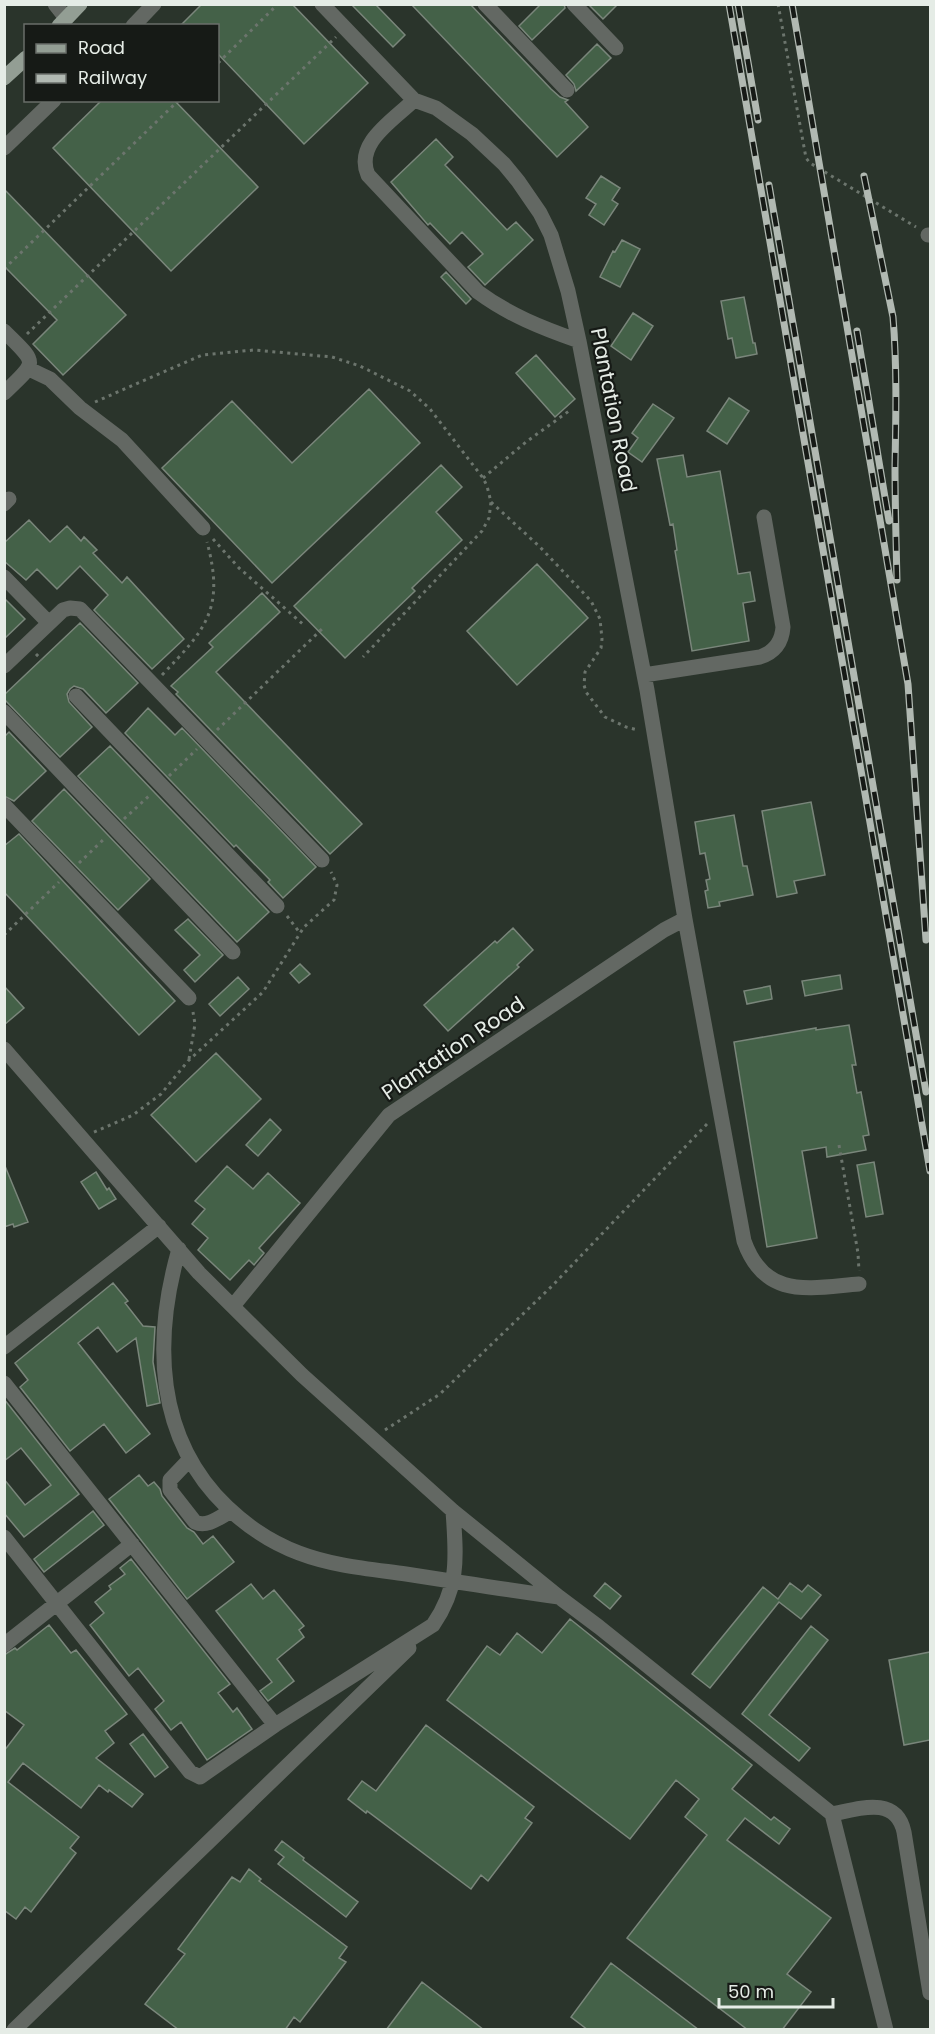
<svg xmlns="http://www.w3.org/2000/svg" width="935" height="2034" font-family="Poppins,sans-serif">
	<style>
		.building { fill: #446148; stroke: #7a867b; stroke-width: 1.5 }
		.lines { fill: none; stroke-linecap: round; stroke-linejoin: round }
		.path { stroke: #6c756d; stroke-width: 3; stroke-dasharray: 3 4.5; stroke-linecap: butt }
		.minor { stroke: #636863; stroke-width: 15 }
		.major { stroke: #939e94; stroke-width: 15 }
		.rail-casing { stroke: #b1b9b2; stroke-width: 7 }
		.rail { stroke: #161a16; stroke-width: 4.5; stroke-dasharray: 14; stroke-linecap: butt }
		.labels { text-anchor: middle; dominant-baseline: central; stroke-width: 4.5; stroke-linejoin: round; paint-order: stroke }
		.street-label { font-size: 21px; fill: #e5ece6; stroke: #161a16 }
	</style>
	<rect width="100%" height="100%" fill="#2a342b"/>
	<path class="building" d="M 202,4 L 292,4 L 368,83 L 304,144 L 218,54 L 218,26 L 180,26 Z
		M 351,4 L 375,4 L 405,35 L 393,47 Z
		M 411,4 L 470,4 L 551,89 L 560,97 L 568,100 L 565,102 L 588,127 L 557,157 Z
		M 541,4 L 564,4 L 565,8 L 532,40 L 519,26 Z
		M 588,4 L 618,4 L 603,19 Z
		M 597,44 L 611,58 L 576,91 L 574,84 L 566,75 Z
		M 102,100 L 174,100 L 258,187 L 171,271 L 53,148 Z
		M 436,139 L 453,157 L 445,165 L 472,193 L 507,230 L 516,222 L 533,240 L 485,285 L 468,267 L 483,254 L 462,232 L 450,244 L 430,223 L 428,225 L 391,182 Z
		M 601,176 L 620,188 L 612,200 L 618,204 L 604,225 L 589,215 L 596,204 L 586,198 Z
		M 4,189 L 126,315 L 63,375 L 33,344 L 57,320 L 4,266 Z
		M 622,240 L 640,249 L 620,287 L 600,277 L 613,251 L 615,252 Z
		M 446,272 L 471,299 L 466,304 L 441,277 Z
		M 744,297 L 753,343 L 755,343 L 757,354 L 736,358 L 732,338 L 728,339 L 721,301 Z
		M 633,313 L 653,326 L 631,360 L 611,346 Z
		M 536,355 L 575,399 L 555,417 L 516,373 Z
		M 369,389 L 420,443 L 272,583 L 162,468 L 232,401 L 292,463 Z
		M 729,398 L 749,411 L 727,444 L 707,431 Z
		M 653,404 L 674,418 L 642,462 L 628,452 L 638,438 L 632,433 Z
		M 683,455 L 687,477 L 720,471 L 738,574 L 750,572 L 755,601 L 743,603 L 749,641 L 692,651 L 675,551 L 677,550 L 673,524 L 670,525 L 657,459 Z
		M 441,465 L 462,487 L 436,512 L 462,540 L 412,588 L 415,591 L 345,658 L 294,606 Z
		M 29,520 L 50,542 L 67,526 L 81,541 L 84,537 L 97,550 L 93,553 L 122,583 L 127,577 L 184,639 L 152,669 L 94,610 L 108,595 L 80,566 L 57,589 L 37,569 L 26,580 L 4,561 L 4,543 Z
		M 537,564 L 588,618 L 517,685 L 467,631 Z
		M 262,593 L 280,612 L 216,672 L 362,824 L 330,854 L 176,694 L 178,692 L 171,686 L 213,647 L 209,643 Z
		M 4,598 L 25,619 L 4,639 Z
		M 80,623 L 138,683 L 106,713 L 83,689 L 74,686 L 70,689 L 67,694 L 69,702 L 92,727 L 60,757 L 4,699 L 4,695 Z
		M 148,708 L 175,735 L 182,728 L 316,867 L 283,898 L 268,882 L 270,880 L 236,845 L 234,847 L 125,733 Z
		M 9,732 L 46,771 L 14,801 L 4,796 L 4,737 Z
		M 110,746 L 269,912 L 237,942 L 78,776 Z
		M 64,789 L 150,879 L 118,910 L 32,821 Z
		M 811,802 L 825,875 L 794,881 L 797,893 L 777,897 L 762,811 Z
		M 734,815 L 743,866 L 747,866 L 753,895 L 719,902 L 720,906 L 708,908 L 705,891 L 708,890 L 706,880 L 710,879 L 705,853 L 700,854 L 695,822 Z
		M 19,834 L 175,1001 L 139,1035 L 4,892 L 4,846 Z
		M 188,919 L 223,955 L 195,982 L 184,970 L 200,955 L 175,930 Z
		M 513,928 L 533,950 L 517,965 L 519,967 L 448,1031 L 424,1005 L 495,941 L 497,943 Z
		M 300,964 L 310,974 L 299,983 L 290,973 Z
		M 840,975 L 842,989 L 805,996 L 802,981 Z
		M 238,977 L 249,989 L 220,1016 L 209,1004 Z
		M 4,986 L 24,1008 L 4,1025 Z
		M 770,986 L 772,999 L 747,1004 L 744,991 Z
		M 849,1025 L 856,1065 L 852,1065 L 857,1093 L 861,1092 L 869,1135 L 863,1136 L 866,1150 L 827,1157 L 826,1147 L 802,1151 L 817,1238 L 767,1247 L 734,1042 L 816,1028 L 816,1030 Z
		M 216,1053 L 261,1099 L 196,1162 L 151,1115 Z
		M 270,1119 L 281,1130 L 258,1156 L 246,1145 Z
		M 874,1162 L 883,1214 L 866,1217 L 857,1165 Z
		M 5,1166 L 28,1222 L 14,1227 L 13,1224 L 4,1227 Z
		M 227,1166 L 253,1189 L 268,1173 L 300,1203 L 259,1248 L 264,1253 L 254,1265 L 249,1260 L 230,1280 L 198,1250 L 208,1238 L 192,1224 L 205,1209 L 195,1201 Z
		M 96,1172 L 107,1190 L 109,1188 L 116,1199 L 99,1209 L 81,1182 Z
		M 113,1283 L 128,1301 L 125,1303 L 143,1326 L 155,1327 L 153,1362 L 160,1403 L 147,1406 L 136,1338 L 117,1352 L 98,1327 L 78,1343 L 150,1434 L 126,1453 L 104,1424 L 70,1451 L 20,1387 L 28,1380 L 15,1363 Z
		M 4,1399 L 79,1494 L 24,1537 L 4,1513 L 4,1479 L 25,1505 L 51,1485 L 21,1448 L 4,1461 Z
		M 139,1475 L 148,1486 L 154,1482 L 160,1489 L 162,1496 L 187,1528 L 194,1532 L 203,1544 L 213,1536 L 234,1562 L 187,1599 L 109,1499 Z
		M 93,1511 L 104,1525 L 44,1572 L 34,1559 Z
		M 131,1559 L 230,1684 L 218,1693 L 233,1712 L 237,1708 L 252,1729 L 207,1760 L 181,1722 L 171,1730 L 155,1709 L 164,1701 L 138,1668 L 129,1676 L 90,1625 L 104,1613 L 95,1602 L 111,1589 L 109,1586 L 125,1574 L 120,1568 Z
		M 605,1583 L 621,1596 L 610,1609 L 594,1596 Z
		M 790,1583 L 802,1592 L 808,1585 L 821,1595 L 801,1619 L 779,1602 L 710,1688 L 692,1674 L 763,1587 L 778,1599 Z
		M 251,1584 L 263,1599 L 274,1590 L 304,1626 L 299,1630 L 304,1637 L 277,1659 L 294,1681 L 268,1701 L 260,1691 L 272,1682 L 216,1611 Z
		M 570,1619 L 752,1765 L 732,1789 L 771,1820 L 774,1817 L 790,1829 L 779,1844 L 745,1818 L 727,1840 L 831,1918 L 787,1974 L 811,1992 L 782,2030 L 748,2030 L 627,1938 L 707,1835 L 685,1817 L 699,1799 L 676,1780 L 630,1839 L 447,1700 L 487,1646 L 500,1655 L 517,1633 L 542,1653 Z
		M 49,1625 L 71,1653 L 76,1650 L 127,1714 L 105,1731 L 114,1743 L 96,1758 L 143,1794 L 132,1807 L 109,1790 L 108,1792 L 99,1785 L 81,1808 L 23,1763 L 8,1782 L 79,1837 L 70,1848 L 76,1853 L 31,1912 L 25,1907 L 16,1919 L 4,1910 L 4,1751 L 24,1725 L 4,1710 L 4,1655 L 15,1648 L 17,1650 Z
		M 811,1626 L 828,1640 L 769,1715 L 810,1748 L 799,1761 L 742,1714 Z
		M 930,1652 L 930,1740 L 904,1745 L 889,1660 Z
		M 426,1725 L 534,1807 L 525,1818 L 532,1823 L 488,1881 L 481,1875 L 471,1889 L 367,1811 L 366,1813 L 348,1799 L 362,1781 L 376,1791 Z
		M 143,1734 L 168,1767 L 155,1777 L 130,1744 Z
		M 282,1841 L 304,1858 L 303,1860 L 358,1902 L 346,1917 L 278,1864 L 284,1857 L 275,1850 Z
		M 249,1869 L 261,1879 L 259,1881 L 347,1947 L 339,1958 L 346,1962 L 300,2022 L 294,2017 L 285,2030 L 179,2030 L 145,2004 L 185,1954 L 178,1949 L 232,1877 L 240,1882 Z
		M 611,1963 L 699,2030 L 588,2030 L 571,2017 Z
		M 422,1982 L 484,2030 L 386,2030 Z"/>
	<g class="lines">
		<path class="path" d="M 778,4 L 806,158 L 810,163 L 916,227
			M 218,63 L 278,4
			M 4,269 L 179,100
			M 27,334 L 336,37
			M 95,402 L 202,355 L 254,350 L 332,357 L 360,366 L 410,391 L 430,409 L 483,478 L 487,486 L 491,502 L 489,518 L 482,531 L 363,657
			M 483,478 L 526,442 L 569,411
			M 491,502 L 540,547 L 591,601 L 600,619 L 602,639 L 601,648 L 585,672 L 584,685 L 586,692 L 605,717 L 626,727 L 638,730
			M 213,539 L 239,568 L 305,626
			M 36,654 L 42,660
			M 162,675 C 206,629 225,609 207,542
			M 217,730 L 324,627
			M 169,776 L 197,749
			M 124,819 L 150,795
			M 79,863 L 104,839
			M 287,916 L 300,933
			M 4,935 L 59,882
			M 189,1059 L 195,1024 L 193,1012
			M 94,1132 L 133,1115 L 161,1094 L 188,1061 L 263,992 L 304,927 L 334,900 L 337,885 L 331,872
			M 839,1145 L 858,1253 L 859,1271
			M 385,1430 L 440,1394 L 553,1285 L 707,1124"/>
		<path class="minor" d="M 55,4 L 66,18
			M 322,4 L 414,100 L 436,108 L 472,134 L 504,164 L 518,181 L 540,213 L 551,235 L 568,291 L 579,341 L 647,690 L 685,919 L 744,1241 C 765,1300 809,1288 859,1284
			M 485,4 L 567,90
			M 574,4 L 616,48
			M 133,26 L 154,4
			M 414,100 C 394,120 354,143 368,175 L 478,292 C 509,315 542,328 579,341
			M 4,148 L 54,100
			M 928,235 L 930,235
			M 4,331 C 37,364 39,360 4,393
			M 29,369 L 50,379 L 80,408 L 122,440 L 203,528
			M 4,504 L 9,499
			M 4,577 L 49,623
			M 4,666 L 63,610 L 70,608 L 80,609 L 322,860
			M 644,675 L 760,657 C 775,652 782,642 783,627 L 764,517
			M 76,696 L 277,906
			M 4,712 L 233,952
			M 4,805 L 189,998
			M 4,1049 L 199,1273 L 302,1375 L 453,1511 L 559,1597 L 599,1627 L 832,1814 L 886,2030
			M 179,1249 C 153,1340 155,1438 227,1507 C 248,1527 272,1543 299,1553 C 333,1566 370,1569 406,1574 C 457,1582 508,1590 559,1597
			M 233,1306 L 389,1115 L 664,930 L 685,919
			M 4,1347 L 159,1226
			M 4,1383 L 275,1725
			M 190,1459 L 170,1480 L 170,1490 L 195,1522 C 207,1528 220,1517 231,1511
			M 4,1537 L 190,1772 L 200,1777 L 275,1725 L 433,1625 C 460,1586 456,1556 453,1511
			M 4,1645 L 132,1544
			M 832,1814 C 858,1809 896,1795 904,1832 L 930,1993
			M 14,2030 L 409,1648"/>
		<path class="major" d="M 59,26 L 80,4
			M 4,78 L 26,58"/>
		<defs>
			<path id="rail" d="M 729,4 L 930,1171
				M 738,4 L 758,120
				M 792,4 L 908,684 L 926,940
				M 864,176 L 893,317 C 897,366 896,415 895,465 C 895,503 896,541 897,580
				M 769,185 L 926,1092
				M 857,331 L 889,521"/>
		</defs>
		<use href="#rail" class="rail-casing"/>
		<use href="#rail" class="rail"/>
	</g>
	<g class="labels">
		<g class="street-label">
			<text transform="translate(614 410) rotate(79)">Plantation Road</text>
			<text transform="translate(453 1048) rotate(-34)">Plantation Road</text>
		</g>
	</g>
	<rect width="935" height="2034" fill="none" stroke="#e5ece6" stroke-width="12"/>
	<rect x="24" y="24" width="195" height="78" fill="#161a16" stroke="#696e69" stroke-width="1.5"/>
	<rect x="36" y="44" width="30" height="9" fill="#939e94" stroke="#696e69" stroke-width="1.5"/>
	<text x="78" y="54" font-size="18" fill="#e5ece6">Road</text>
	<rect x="36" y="74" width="30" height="9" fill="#b1b9b2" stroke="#696e69" stroke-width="1.5"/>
	<text x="78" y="84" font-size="18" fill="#e5ece6">Railway</text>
	<path d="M719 1998v9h114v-9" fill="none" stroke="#e5ece6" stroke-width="3"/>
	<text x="728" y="1998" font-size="18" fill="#e5ece6" stroke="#161a16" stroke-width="4.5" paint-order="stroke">50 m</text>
</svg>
